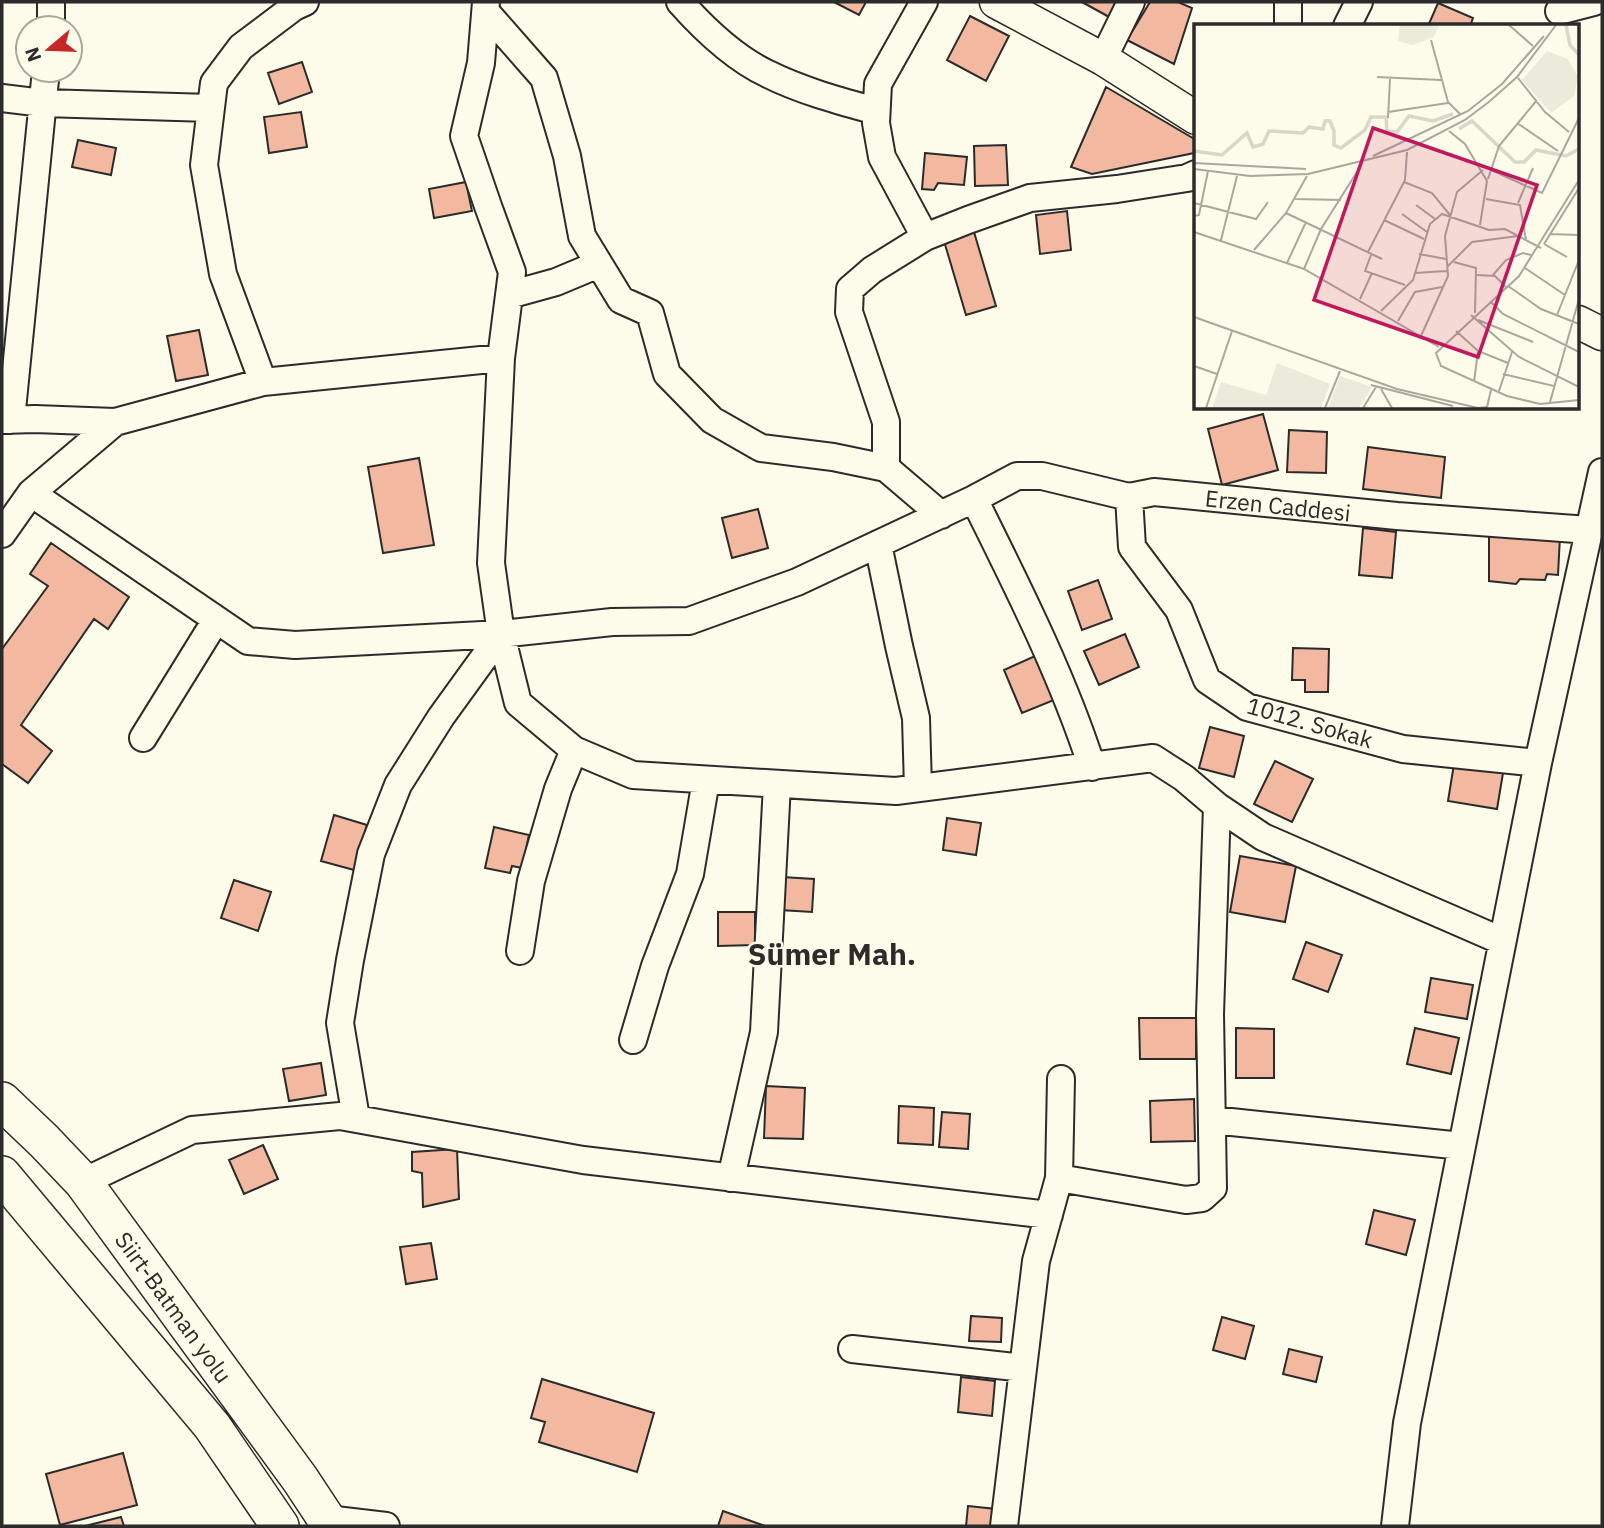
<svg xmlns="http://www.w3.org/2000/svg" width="1604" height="1528" font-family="'IBM Plex Sans',sans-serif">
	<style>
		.building { fill: #f2b8a0; stroke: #2b2b2b; stroke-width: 2 }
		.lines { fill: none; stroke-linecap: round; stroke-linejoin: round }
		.minor-casing { stroke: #2b2b2b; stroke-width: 30 }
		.major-casing { stroke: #2b2b2b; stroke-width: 35 }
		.highway-casing { stroke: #2b2b2b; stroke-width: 40 }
		.minor { stroke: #fdfbea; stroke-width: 26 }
		.major { stroke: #fdfbea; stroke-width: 32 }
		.highway { stroke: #fdfbea; stroke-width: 37 }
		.labels { text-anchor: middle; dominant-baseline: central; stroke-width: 5; stroke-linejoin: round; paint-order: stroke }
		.street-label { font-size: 23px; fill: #2b2b2b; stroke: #fdfbea }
		.district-label { font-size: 30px; font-weight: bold; fill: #2b2b2b; stroke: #fdfbea }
		.inset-river { fill: none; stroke: #d8d7c9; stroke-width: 3.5 }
		.inset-road { fill: none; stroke: #a9a89e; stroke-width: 2 }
		.view { fill: #c2185b; fill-opacity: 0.15; stroke: #c2185b; stroke-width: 3.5 }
		.inset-edge { fill: none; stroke: #2b2b2b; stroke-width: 3.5 }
	</style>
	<rect width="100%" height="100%" fill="#fdfbea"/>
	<path class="building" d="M 834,2 L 866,2 L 859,15 Z
		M 1082,2 L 1119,2 L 1111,18 Z
		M 1150,2 L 1178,2 L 1192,8 L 1174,64 L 1127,40 Z
		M 1438,3 L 1473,18 L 1470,26 L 1428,26 Z
		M 970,16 L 1009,36 L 986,81 L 947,60 Z
		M 302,62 L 312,92 L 279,104 L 268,73 Z
		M 1106,87 L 1196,140 L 1196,151 L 1194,153 L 1092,174 L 1071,167 Z
		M 301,112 L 307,147 L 269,153 L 264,117 Z
		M 78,140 L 116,148 L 111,175 L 72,167 Z
		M 1006,145 L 1008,185 L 975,186 L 974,146 Z
		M 925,153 L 967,157 L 964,185 L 938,183 L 934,190 L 922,189 Z
		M 466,182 L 472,211 L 434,218 L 429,189 Z
		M 1067,211 L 1071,250 L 1040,254 L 1036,215 Z
		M 974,232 L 996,306 L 966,315 L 944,241 Z
		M 199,330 L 208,375 L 176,381 L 167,336 Z
		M 1263,414 L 1278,470 L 1222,485 L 1208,429 Z
		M 1289,430 L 1327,432 L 1326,473 L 1287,472 Z
		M 1368,447 L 1445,457 L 1441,498 L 1363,489 Z
		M 419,458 L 434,545 L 383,553 L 368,467 Z
		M 758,509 L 768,548 L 732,558 L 722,518 Z
		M 1363,528 L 1396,532 L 1392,578 L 1359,575 Z
		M 1489,533 L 1560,536 L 1558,575 L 1547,574 L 1545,580 L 1520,579 L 1516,584 L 1489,581 Z
		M 51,543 L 129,597 L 108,629 L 94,619 L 21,725 L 52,751 L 28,783 L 2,764 L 2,649 L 48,586 L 30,574 Z
		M 1098,580 L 1112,619 L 1082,630 L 1068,591 Z
		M 1125,634 L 1139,667 L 1099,685 L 1084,651 Z
		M 1293,648 L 1329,649 L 1328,692 L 1305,692 L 1305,680 L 1292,680 Z
		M 1035,656 L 1054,700 L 1022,713 L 1004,670 Z
		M 1210,727 L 1244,736 L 1234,777 L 1199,768 Z
		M 1275,761 L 1313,779 L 1292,822 L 1254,804 Z
		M 1454,764 L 1503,773 L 1497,809 L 1448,801 Z
		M 334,815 L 367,825 L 354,870 L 321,861 Z
		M 947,818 L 981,823 L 976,855 L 943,850 Z
		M 494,827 L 529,835 L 522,868 L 512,866 L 510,873 L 485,868 Z
		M 1240,856 L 1296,866 L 1285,922 L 1230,912 Z
		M 782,877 L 814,879 L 812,912 L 780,910 Z
		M 234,880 L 271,892 L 258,931 L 221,918 Z
		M 718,912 L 755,912 L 755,945 L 718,946 Z
		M 1306,942 L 1342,955 L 1328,992 L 1293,979 Z
		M 1431,978 L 1473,985 L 1467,1019 L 1425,1012 Z
		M 1139,1018 L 1196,1018 L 1196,1059 L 1140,1059 Z
		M 1236,1028 L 1274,1029 L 1274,1078 L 1236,1078 Z
		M 1415,1028 L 1459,1038 L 1451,1074 L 1407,1064 Z
		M 321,1063 L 326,1095 L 289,1101 L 283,1069 Z
		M 766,1086 L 805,1088 L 803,1139 L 764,1138 Z
		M 1194,1099 L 1195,1141 L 1151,1142 L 1150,1101 Z
		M 899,1106 L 934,1108 L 933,1145 L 898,1143 Z
		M 942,1112 L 970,1114 L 968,1149 L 939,1147 Z
		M 263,1145 L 278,1179 L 244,1194 L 229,1160 Z
		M 457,1149 L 459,1199 L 423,1207 L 422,1173 L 412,1171 L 412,1152 Z
		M 1374,1210 L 1415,1220 L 1406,1255 L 1366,1244 Z
		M 431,1243 L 437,1279 L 406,1284 L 400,1247 Z
		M 971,1316 L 1002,1318 L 1001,1342 L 969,1341 Z
		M 1222,1317 L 1254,1326 L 1245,1359 L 1213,1350 Z
		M 1289,1349 L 1322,1357 L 1316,1382 L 1283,1374 Z
		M 961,1377 L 995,1381 L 992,1416 L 958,1412 Z
		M 542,1379 L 654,1413 L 637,1472 L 539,1442 L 545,1422 L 531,1418 Z
		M 123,1453 L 137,1505 L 60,1525 L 46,1474 Z
		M 968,1506 L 996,1509 L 994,1526 L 966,1526 Z
		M 723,1511 L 765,1526 L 718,1526 Z
		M 121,1517 L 124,1526 L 85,1526 Z"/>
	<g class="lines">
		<defs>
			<path id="minor" d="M 51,2 L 51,28
				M 486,2 L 481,63 L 464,136 L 488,206 L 512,272 L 501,358 L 491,563 L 501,634 L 518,703 L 574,750 L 633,775 L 896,791 L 1153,758 L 1184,778 L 1217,806 L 1263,837 L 1502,941
				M 680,2 C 704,29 734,58 768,74 C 802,91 840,101 876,111
				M 924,2 L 878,84 L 876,123 L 882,157 L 925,237
				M 1288,2 L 1288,26
				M 1559,11 L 1594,2
				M 486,12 L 544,78 L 567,156 L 582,236 L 621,300 L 650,313 L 667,374 L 712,420 L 761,448 L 833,457 L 886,468 L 941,515
				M 1347,26 L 1359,2
				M 1103,59 L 1131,2
				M 2,98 L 43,103 L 210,108
				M 509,295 L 556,282 L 599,264
				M 263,382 L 223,274 L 204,165 L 214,83 L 241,47 L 294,7 L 305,2
				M 2,420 L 35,419 L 115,422
				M 11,420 L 46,70
				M 886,468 L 886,422 L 849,312 L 850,289 L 872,270 L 925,237 L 968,220 L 1030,198 L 1117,189 L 1187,178 L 1196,174
				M 31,493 L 248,641 L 295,645 L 501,634 L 612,622 L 689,621 L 797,582 L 974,499 L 1017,476 L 1042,476 L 1129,497 L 1154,492 L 1397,516 L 1589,530
				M 1129,497 L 1132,547 L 1179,610 L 1207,680 L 1247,707 L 1403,749 L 1538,763
				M 974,499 C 1017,586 1062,674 1092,767
				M 2,534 L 31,493 L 115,422 L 263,382 L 501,358
				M 878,544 L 899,646 L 916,718 L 918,788
				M 143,738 L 216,620
				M 520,951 L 531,881 L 558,789 L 574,750
				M 633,1040 L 655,966 L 690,874 L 706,780
				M 356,1118 L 340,1023 L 350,960 L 371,854 L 398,785 L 441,717 L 501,634
				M 1212,1120 L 1462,1146
				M 731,1178 L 764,1032 L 777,784
				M 1059,1178 L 1186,1200 L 1202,1198 L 1213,1188 L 1210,1014 L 1217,806
				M 83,1182 L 192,1130 L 340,1116 L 583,1160 L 1049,1215
				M 852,1349 L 1023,1368
				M 327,1519 L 386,1526
				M 1004,1526 L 1036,1261 L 1059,1178 L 1061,1079
				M 1395,1526 L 1407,1423 L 1538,763 L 1602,472"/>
			<path id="major" d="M 996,2 L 1103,59 L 1196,118
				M 1578,322 L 1602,334"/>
			<path id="highway" d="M 2,1101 L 44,1141 L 83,1182 L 300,1479 L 331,1526
				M 2,1175 L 212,1426 L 280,1526"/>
		</defs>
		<use href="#minor" class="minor-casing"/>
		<use href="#major" class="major-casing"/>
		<use href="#highway" class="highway-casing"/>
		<use href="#minor" class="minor"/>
		<use href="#major" class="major"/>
		<use href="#highway" class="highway"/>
	</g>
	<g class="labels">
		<g class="street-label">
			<text transform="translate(1278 505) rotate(6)">Erzen Caddesi</text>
			<text transform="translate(1310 722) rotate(16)">1012. Sokak</text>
			<text transform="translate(174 1307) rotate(54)">Siirt-Batman yolu</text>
		</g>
		<g class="district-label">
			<text x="832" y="953">Sümer Mah.</text>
		</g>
	</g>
	<g transform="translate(1194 24)">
		<rect width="385" height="385" fill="#fdfbea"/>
		<path d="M 206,1 L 245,1 L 240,13 L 219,21 L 204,17 ZM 353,27 L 374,35 L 384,53 L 380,72 L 357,89 L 328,56 ZM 83,339 L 136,360 L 127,384 L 18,384 L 27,358 L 72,371 ZM 146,352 L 178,363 L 165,384 L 134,384 Z" fill="#ecebdb"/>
		<path class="inset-river" d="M 372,1 L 376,21 L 385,31M 265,105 L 278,97 L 321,138 L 330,138 L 342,126 L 372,132 L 385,125M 0,127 L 28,131 L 53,109 L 59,123 L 69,120 L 75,107 L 109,109 L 115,103 L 129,105 L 131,97 L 136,97 L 140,107 L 140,121 L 147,124 L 171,106 L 177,93 L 192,93 L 193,107 L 203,108 L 215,92 L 239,97 L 259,90"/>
		<path class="inset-road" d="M 315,1 L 339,22M 237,16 L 254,78 L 266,90M 183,53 L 247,56M 324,54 L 351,88 L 375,108M 194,88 L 254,79M 194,94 L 196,55M 323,99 L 364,127M 255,107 L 271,120 L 293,157 L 286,201M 179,132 L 274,87 L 308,60 L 350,12M 0,139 L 112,145M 0,145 L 56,152 L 114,150 L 213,126 L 271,96 L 296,77 L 323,53 L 362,1M 297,146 L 348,169 L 385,94M 294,155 L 305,122 L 343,76M 385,156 L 325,252 L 242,329 L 247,342 L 313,372 L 346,380 L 385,376M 210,158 L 238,169 L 256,191M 101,175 L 147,176M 292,175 L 326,181 L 332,216M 0,179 L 62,195 L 74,178M 324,179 L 339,144M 222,181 L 241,195M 92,189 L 188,235M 208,190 L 233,208M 0,192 L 5,191 L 14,147M 190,196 L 230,215M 0,208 L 110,245 L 245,323M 356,210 L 385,211M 27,216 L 43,152M 350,220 L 373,233M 350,220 L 385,164M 60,226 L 92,189 L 113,152M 174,228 L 211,156 L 213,128M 225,230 L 252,235M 177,231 L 171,247 L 211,261M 260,238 L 282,244 L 281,289M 93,239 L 112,198M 253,243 L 278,218 L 324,212M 331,244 L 371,271M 110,245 L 127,205 L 168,140M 221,249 L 253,247M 283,251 L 301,252 L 312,263M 299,251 L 312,236 L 329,229 L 337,231M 314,262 L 347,285 L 385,300M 166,275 L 178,249M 297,278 L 309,290 L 385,328M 187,287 L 219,256 L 236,200 L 248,190 L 295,206 L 311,205 L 347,224M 277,291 L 325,333 L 385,363M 363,291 L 385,236M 0,293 L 203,365 L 284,384 L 293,383 L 297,366M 284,296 L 339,318M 204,297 L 221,268 L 248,263M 262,307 L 284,327 L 314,339M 227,312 L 254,252 L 251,212 L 263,168 L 289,146M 0,342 L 23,350M 309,350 L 360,362M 280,358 L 284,327M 177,361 L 259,382M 187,365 L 198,384M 305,367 L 318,328M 356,378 L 385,275M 12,384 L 38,307M 131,384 L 146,347M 169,384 L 182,363"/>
		<path class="view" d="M 179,104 L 343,161 L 284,333 L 120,276 Z"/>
		<rect width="385" height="385" class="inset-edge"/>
	</g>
	<rect width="1604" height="1528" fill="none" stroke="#2b2b2b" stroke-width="7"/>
	<g transform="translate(49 49) rotate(251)"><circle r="33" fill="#fdfbea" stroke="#a9a89e" stroke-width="2"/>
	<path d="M0-5L12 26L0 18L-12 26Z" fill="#c62828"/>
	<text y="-10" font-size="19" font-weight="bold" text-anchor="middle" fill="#2b2b2b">N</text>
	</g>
</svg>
